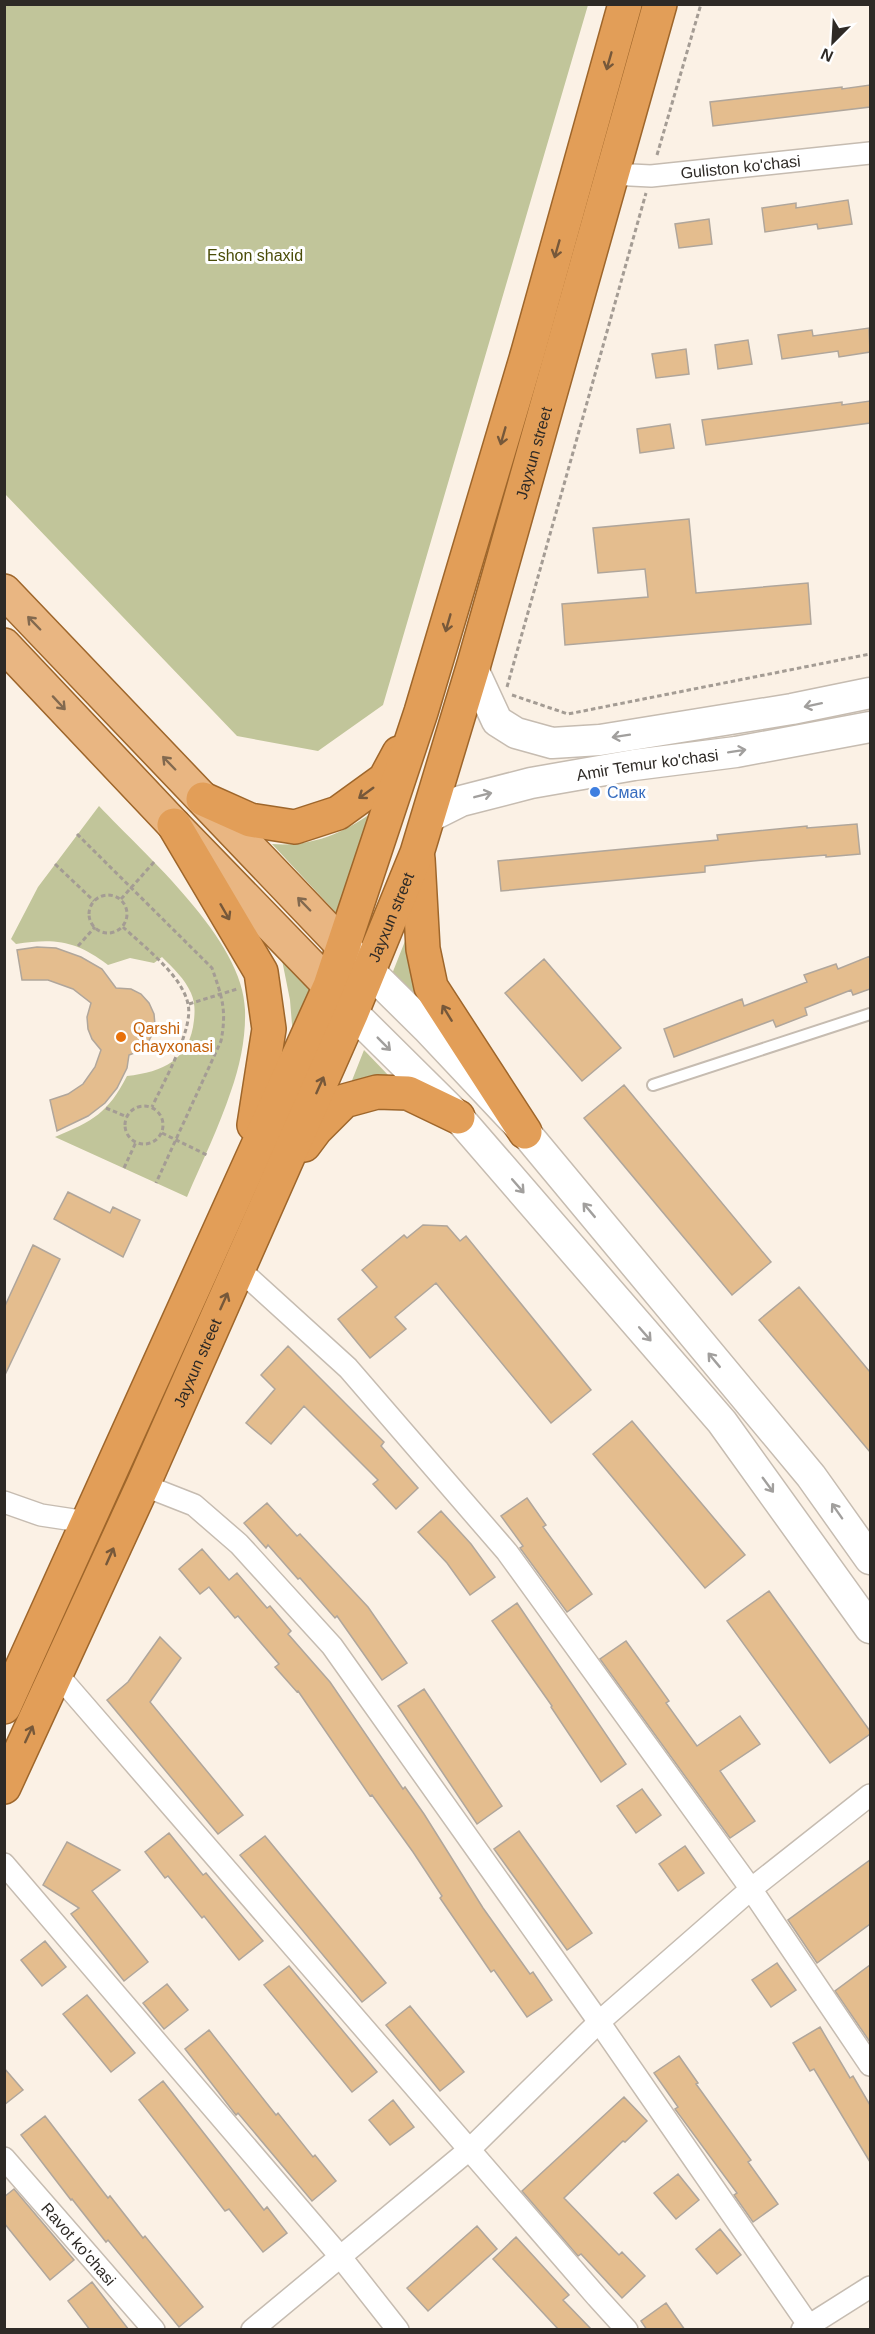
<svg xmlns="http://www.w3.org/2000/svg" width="875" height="2334" font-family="Helvetica,sans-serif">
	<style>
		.green { fill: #c1c59a }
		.building { fill: #e4bd8e; stroke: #b0a69b; stroke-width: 1.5 }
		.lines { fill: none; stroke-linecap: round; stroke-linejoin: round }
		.service-casing { stroke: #c6bcb1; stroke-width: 14 }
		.minor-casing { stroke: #c6bcb1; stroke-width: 24 }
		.secondary-casing { stroke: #c6bcb1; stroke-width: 33 }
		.primary-casing { stroke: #9e662b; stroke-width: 36 }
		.trunk-casing { stroke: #9e662b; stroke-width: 36 }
		.path { stroke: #a49c94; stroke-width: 3; stroke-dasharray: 4.5 3; stroke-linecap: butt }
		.service { stroke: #fff; stroke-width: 10 }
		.minor { stroke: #fff; stroke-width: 21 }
		.secondary { stroke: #fff; stroke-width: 30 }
		.primary { stroke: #e9b682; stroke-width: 33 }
		.trunk { stroke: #e29e58; stroke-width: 33 }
		.oneway { stroke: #76583a }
		.oneway2 { stroke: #82694f }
		.oneway3 { stroke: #a19f9d }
		.shop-dot { fill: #3f7fe0; stroke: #fff; stroke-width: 2 }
		.food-dot { fill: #e8710a; stroke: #fff; stroke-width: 2 }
		.labels { text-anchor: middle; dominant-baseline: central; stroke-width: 6; stroke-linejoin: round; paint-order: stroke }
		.street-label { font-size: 16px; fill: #2e2a26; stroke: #fff }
		.park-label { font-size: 16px; fill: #4a4c08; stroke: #fff }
		.shop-label { font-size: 16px; fill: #366cbe; stroke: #fff; text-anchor: start }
		.food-label { font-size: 16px; fill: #c56008; stroke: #fff; text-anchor: start }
	</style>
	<rect width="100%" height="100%" fill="#fbf1e5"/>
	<path class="green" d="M 5,4 L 588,5 L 383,705 L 318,751 L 237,736 L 5,494 Z
		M 99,806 C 145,855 244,940 245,1010 C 246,1037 240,1066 231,1091 C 219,1127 202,1162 187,1197 L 55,1137 C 93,1121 108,1113 127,1076 C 163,1072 190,1060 194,1020 C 195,1011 195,1002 191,993 C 185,979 173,968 162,957 L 154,963 L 130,958 L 108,965 C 76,941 56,938 16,944 L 11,939 L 38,887 Z
		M 379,808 L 340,917 L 272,844 C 315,847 345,832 379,808 Z
		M 409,931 L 422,1005 L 392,974 Z
		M 282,960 L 313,994 L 293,1037 L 290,1000 Z
		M 364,1050 L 390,1077 L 351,1083 Z"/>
	<path class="building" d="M 870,85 L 870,107 L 713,126 L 710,102 L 842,87 L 842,89 Z
		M 848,200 L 852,224 L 818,229 L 817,224 L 765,232 L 762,208 L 796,203 L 796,208 Z
		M 709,219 L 712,244 L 679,248 L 675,224 Z
		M 869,328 L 870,352 L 839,357 L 838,351 L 782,359 L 778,335 L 812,330 L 813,336 Z
		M 748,340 L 752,364 L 718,369 L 715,345 Z
		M 686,349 L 689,374 L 656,378 L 652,354 Z
		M 870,401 L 870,423 L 706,445 L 702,420 L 842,402 L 842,405 Z
		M 670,424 L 674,448 L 640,453 L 637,429 Z
		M 689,519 L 696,593 L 808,583 L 811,624 L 565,645 L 562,604 L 648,597 L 645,569 L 598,573 L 593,528 Z
		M 857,824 L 860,854 L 826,857 L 826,855 L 753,861 L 705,866 L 705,872 L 501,891 L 498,861 L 718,840 L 717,835 L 807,826 L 807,828 Z
		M 37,947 L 56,948 L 81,957 L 102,969 L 116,988 L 131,989 L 141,994 L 149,1003 L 154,1014 L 155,1025 L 152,1035 L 147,1044 L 139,1051 L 129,1055 L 127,1068 L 117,1088 L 105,1103 L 88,1116 L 57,1131 L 50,1100 L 68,1094 L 83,1084 L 95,1067 L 101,1050 L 92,1039 L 88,1029 L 87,1017 L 91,1003 L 73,989 L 48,980 L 22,980 L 17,950 Z
		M 870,956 L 870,989 L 853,995 L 851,990 L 805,1008 L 807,1015 L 776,1027 L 773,1020 L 674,1057 L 664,1029 L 742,999 L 744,1006 L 807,982 L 804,975 L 836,964 L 838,969 Z
		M 544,959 L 621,1048 L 582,1081 L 505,993 Z
		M 624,1085 L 771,1262 L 732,1295 L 584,1118 Z
		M 68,1192 L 110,1213 L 113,1207 L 140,1220 L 123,1257 L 54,1219 Z
		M 423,1225 L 447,1226 L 460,1241 L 466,1236 L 591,1390 L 551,1423 L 436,1283 L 395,1317 L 406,1329 L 370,1358 L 338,1319 L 377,1287 L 362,1270 L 404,1235 L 407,1238 Z
		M 33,1245 L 60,1259 L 4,1377 L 4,1308 Z
		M 799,1287 L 870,1372 L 870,1452 L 759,1320 Z
		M 288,1346 L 384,1442 L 381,1446 L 418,1488 L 396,1509 L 373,1484 L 378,1480 L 304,1406 L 271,1444 L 246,1423 L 275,1389 L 261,1375 Z
		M 632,1421 L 745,1555 L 705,1588 L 593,1454 Z
		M 527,1498 L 546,1525 L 543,1527 L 592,1594 L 567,1612 L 520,1548 L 523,1546 L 501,1516 Z
		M 267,1503 L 297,1536 L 300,1534 L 368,1607 L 407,1663 L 382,1680 L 337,1616 L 335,1618 L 300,1578 L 298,1579 L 268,1545 L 266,1548 L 244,1523 Z
		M 441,1511 L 471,1544 L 495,1577 L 470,1595 L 447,1563 L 418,1532 Z
		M 202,1549 L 229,1580 L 237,1573 L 267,1608 L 270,1606 L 291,1631 L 288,1634 L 330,1682 L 403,1789 L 405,1787 L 424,1814 L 483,1908 L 530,1974 L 533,1972 L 552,2000 L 527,2017 L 494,1970 L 491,1972 L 440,1898 L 442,1896 L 413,1852 L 372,1795 L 370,1796 L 298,1691 L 297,1692 L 275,1667 L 279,1664 L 238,1616 L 235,1618 L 209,1587 L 200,1594 L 179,1569 Z
		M 769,1591 L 870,1731 L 870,1734 L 830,1763 L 727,1621 Z
		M 517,1603 L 626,1764 L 601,1782 L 551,1707 L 552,1706 L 492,1621 Z
		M 160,1637 L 181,1658 L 150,1702 L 243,1815 L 218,1834 L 107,1700 L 128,1682 Z
		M 626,1641 L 669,1701 L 666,1703 L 697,1746 L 740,1716 L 760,1744 L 720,1771 L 755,1821 L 730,1838 L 600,1659 Z
		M 424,1689 L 502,1806 L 477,1824 L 398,1706 Z
		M 642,1789 L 661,1815 L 636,1833 L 617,1806 Z
		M 519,1831 L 592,1933 L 567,1950 L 494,1849 Z
		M 169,1833 L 203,1875 L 206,1873 L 263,1941 L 239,1960 L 204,1916 L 202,1918 L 168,1876 L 165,1878 L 145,1852 Z
		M 265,1836 L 386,1983 L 362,2002 L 240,1855 Z
		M 67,1842 L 120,1870 L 92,1891 L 148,1962 L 124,1981 L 71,1914 L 79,1908 L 43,1885 Z
		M 685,1846 L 704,1873 L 678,1891 L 659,1864 Z
		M 870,1860 L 870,1924 L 817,1963 L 788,1920 Z
		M 45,1941 L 66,1967 L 42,1986 L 21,1960 Z
		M 777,1963 L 796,1990 L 771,2007 L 752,1980 Z
		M 870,1965 L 870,2042 L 835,1991 Z
		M 289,1966 L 377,2072 L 352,2092 L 264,1985 Z
		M 167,1984 L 188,2010 L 164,2029 L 143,2003 Z
		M 87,1995 L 135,2053 L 111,2072 L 63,2014 Z
		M 410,2006 L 464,2072 L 440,2091 L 386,2025 Z
		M 820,2027 L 850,2078 L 853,2076 L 870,2105 L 870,2162 L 814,2069 L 810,2071 L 793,2043 Z
		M 209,2030 L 276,2115 L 278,2113 L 313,2157 L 315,2155 L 336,2181 L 312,2201 L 238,2113 L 236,2115 L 185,2049 Z
		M 679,2056 L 698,2083 L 696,2084 L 751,2160 L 748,2162 L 778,2204 L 753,2222 L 734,2195 L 737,2193 L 675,2109 L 678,2107 L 654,2073 Z
		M 4,2068 L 23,2090 L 4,2105 Z
		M 163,2081 L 264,2210 L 267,2207 L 287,2233 L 263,2252 L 229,2209 L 225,2211 L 139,2100 Z
		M 624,2097 L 647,2121 L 625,2142 L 623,2141 L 564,2198 L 619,2255 L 622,2252 L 645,2276 L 622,2298 L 581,2254 L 578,2256 L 522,2191 Z
		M 393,2100 L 414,2127 L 390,2145 L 369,2120 Z
		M 45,2116 L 108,2198 L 110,2196 L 143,2238 L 145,2236 L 203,2307 L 179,2327 L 108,2240 L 106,2242 L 72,2199 L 71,2200 L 21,2135 Z
		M 678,2174 L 699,2200 L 676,2219 L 654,2193 Z
		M 14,2189 L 74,2260 L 50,2280 L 4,2223 L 4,2197 Z
		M 477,2226 L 497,2249 L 428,2311 L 407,2288 Z
		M 720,2229 L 741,2255 L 717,2274 L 696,2249 Z
		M 516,2237 L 569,2295 L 563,2300 L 592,2330 L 559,2330 L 493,2259 Z
		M 92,2282 L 129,2330 L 90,2330 L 68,2301 Z
		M 666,2303 L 685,2330 L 647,2330 L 641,2321 Z"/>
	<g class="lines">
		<defs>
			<path id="service" d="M 653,1085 L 870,1014"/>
			<g id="minor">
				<path id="s1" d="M 611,174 L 651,176 L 870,153"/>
				<path d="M 238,1268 L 348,1368 L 507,1552 L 751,1889 L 870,2065"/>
				<path d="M 143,1485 L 194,1505 L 239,1544 L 332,1646 L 599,2022 L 812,2330"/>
				<path d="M 4,1502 L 41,1515 L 87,1522"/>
				<path d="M 57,1674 L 597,2297 L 627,2330"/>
				<path d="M 4,1864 L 339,2255 L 398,2330"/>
				<path id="s2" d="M 4,2158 L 154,2330"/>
				<path d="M 252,2330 L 470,2149 L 599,2022 L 751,1889 L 870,1795"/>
				<path d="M 802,2330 L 870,2287"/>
			</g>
			<g id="secondary">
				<path d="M 473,669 L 497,721 L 516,733 L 552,743 L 600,740 L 792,709 L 870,693"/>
				<path id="s3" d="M 429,817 L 461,801 L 531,783 L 634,765 L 736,752 L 870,727"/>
				<path d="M 352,954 L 427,1028 L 525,1132 L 811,1476 L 870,1559"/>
				<path d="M 338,996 L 352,1012 L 458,1117 L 722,1422 L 870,1628"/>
			</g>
			<path id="primary" d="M 4,591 L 344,947
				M 4,645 L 174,825 L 330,986"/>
			<g id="trunk">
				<path d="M 203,799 L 250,820 L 295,827 L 338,813 L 385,779 L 399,753"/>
				<path d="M 174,825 L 261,972 L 269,1029 L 254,1125"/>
				<path d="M 418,859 L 423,949 L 431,987 L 525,1132"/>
				<path d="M 304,1145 L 316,1129 L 344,1101 L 377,1092 L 408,1093 L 458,1117"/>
				<path d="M 4,1707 L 330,986 L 421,712 L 528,352 L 625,4"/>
				<path id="s4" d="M 4,1787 L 143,1485 L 352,1012 L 417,853 L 474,664 L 660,4"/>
			</g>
		</defs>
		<use href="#service" class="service-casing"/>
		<use href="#minor" class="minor-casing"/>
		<use href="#secondary" class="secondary-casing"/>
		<use href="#primary" class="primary-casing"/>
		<use href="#trunk" class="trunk-casing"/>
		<path class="path" d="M 657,155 L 701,4
			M 507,687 L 646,193
			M 512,695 L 568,714 L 870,654
			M 77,834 L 212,968 C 222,997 227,1010 221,1041 L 156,1183
			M 55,864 L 94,901
			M89 914a19 19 0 1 1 38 0a19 19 0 1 1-38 0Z
			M 121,899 L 155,861
			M 123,927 C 143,946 182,975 188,1004 C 194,1029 163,1083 152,1107
			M 78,946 L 95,927
			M 189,1004 L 237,989
			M125 1125a19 19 0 1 1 38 0a19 19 0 1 1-38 0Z
			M 106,1108 L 127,1117
			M 162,1133 L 209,1156
			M 124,1168 L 136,1142"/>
		<use href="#service" class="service"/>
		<use href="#minor" class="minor"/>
		<use href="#secondary" class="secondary"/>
		<use href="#primary" class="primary"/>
		<use href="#trunk" class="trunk"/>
	</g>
	<defs><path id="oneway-shaft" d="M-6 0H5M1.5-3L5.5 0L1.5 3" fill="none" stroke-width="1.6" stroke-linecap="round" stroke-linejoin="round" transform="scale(1.5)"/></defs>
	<g class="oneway">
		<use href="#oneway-shaft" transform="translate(609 61) rotate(106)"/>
		<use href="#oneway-shaft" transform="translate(557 249) rotate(106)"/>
		<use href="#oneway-shaft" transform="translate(503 436) rotate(106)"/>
		<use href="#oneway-shaft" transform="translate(448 623) rotate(106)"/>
		<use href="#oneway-shaft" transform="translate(366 793) rotate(144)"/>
		<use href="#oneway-shaft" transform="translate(225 912) rotate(60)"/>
		<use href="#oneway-shaft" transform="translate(447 1013) rotate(-121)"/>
		<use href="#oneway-shaft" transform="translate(320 1085) rotate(-66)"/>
		<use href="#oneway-shaft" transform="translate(224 1301) rotate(-66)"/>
		<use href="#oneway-shaft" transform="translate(110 1556) rotate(-66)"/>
		<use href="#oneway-shaft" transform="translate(29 1734) rotate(-65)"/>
	</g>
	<g class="oneway2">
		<use href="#oneway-shaft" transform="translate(34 623) rotate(-134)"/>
		<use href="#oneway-shaft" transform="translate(59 703) rotate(47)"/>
		<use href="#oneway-shaft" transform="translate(169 763) rotate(-134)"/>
		<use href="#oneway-shaft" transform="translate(304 904) rotate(-134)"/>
	</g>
	<g class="oneway3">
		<use href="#oneway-shaft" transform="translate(813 705) rotate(168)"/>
		<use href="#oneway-shaft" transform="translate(621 736) rotate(171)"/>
		<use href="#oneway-shaft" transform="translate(737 751) rotate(-9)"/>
		<use href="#oneway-shaft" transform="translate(483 795) rotate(-14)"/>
		<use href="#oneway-shaft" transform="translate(384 1044) rotate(45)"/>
		<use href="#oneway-shaft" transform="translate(518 1186) rotate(49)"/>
		<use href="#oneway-shaft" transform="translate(589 1210) rotate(-130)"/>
		<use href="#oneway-shaft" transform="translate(645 1334) rotate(49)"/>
		<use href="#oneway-shaft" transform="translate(714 1360) rotate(-130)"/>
		<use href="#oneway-shaft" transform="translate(768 1485) rotate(54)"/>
		<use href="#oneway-shaft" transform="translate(837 1511) rotate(-125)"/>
	</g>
	<circle class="shop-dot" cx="595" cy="792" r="6"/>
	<circle class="food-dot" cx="121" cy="1037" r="6"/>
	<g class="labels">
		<g class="street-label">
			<text stroke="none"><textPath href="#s1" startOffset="130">Guliston ko'chasi</textPath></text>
			<text stroke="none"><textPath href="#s4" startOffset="1438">Jayxun street</textPath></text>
			<text stroke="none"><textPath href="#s3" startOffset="226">Amir Temur ko'chasi</textPath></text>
			<text stroke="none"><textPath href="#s4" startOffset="952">Jayxun street</textPath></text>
			<text stroke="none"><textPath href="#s4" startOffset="466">Jayxun street</textPath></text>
			<text stroke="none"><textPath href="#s2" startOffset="114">Ravot ko'chasi</textPath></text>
		</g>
		<g class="park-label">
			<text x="255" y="255">Eshon shaxid</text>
		</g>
		<g class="shop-label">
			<text x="607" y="792">Смак</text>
		</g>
		<g class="food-label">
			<text x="133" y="1028">Qarshi<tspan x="133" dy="18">chayxonasi</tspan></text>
		</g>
	</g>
	<rect width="875" height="2334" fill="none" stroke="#2e2a26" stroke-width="12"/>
	<g transform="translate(833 42) rotate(204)" stroke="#ffffff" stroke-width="4.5" paint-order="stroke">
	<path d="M0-4.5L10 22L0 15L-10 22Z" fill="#2e2a26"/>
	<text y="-9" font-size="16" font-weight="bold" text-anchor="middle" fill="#2e2a26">N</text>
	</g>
</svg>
